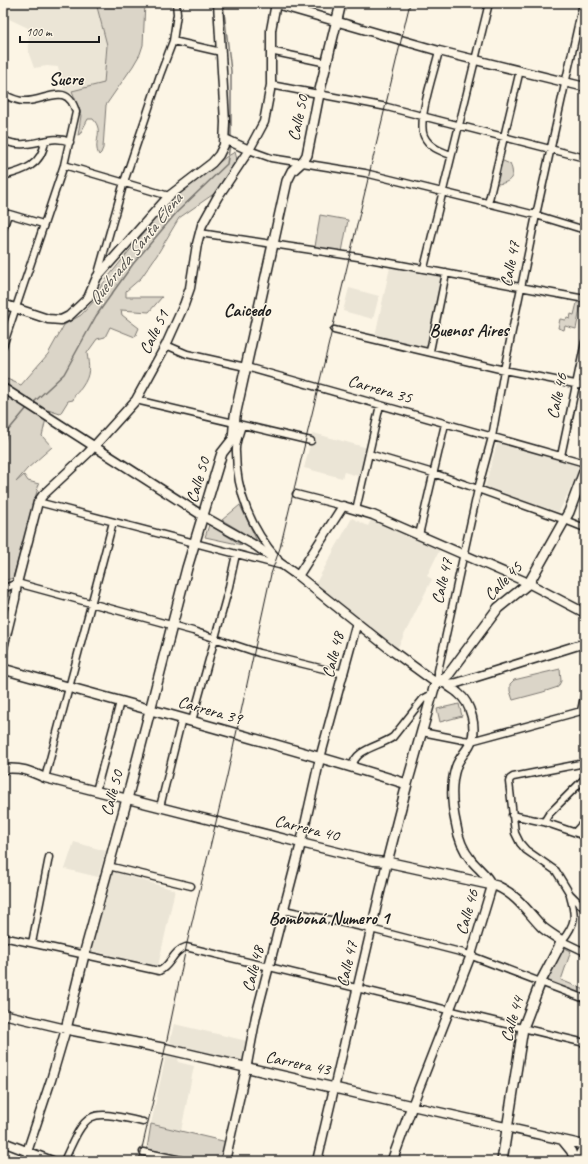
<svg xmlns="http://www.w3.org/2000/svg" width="588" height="1164" font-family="Caveat,sans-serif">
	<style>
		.built { fill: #ebe5d6 }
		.green { fill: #dbd5c8; stroke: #7c7872 }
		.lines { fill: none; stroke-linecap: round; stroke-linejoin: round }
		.stream { stroke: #75726c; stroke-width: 1.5 }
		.minor-casing { stroke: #1c1c1c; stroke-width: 9 }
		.tertiary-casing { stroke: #1c1c1c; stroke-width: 11 }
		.secondary-casing { stroke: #1c1c1c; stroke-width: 12 }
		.minor { stroke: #fcf5e5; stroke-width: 6 }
		.tertiary { stroke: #fcf5e5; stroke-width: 8 }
		.secondary { stroke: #fcf5e5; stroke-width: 9 }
		.tram { stroke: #1c1c1c; stroke-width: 1 }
		.labels { text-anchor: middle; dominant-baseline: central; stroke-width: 3; stroke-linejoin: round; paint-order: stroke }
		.street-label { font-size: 17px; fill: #1c1c1c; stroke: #fcf5e5 }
		.neighbourhood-label { font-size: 18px; font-weight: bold; fill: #1c1c1c; stroke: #fcf5e5 }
		.water-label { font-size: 18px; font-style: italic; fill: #575551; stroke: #fcf5e5 }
	</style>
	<rect width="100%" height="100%" fill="#fcf5e5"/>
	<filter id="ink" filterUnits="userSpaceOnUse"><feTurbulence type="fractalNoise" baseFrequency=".025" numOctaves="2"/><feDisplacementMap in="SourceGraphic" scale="8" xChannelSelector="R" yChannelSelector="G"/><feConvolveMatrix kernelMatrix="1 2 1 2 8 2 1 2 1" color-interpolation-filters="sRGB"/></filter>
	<g filter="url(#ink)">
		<path class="built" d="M 3,3 L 96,3 L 107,45 L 104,84 L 65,93 L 58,67 L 47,66 L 34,68 L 29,54 L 28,28 L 3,16 Z
			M 390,267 L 442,277 L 427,347 L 375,336 Z
			M 349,288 L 379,296 L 373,319 L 343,311 Z
			M 313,433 L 368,448 L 361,477 L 344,472 L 342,478 L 304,468 Z
			M 498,440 L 582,464 L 559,512 L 484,490 Z
			M 352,518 L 368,526 L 372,518 L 441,547 L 427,576 L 432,579 L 397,649 L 316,583 Z
			M 74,842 L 106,851 L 98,877 L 65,869 Z
			M 111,871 L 175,890 L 158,966 L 89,950 Z
			M 174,1024 L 247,1041 L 243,1058 L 240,1060 L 172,1045 L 170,1041 Z
			M 169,1053 L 179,1056 L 178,1062 L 194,1066 L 181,1131 L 151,1124 L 166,1055 Z"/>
		<path class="green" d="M 96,3 L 145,3 L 143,45 L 140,54 L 133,66 L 106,105 L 103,148 L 101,153 L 99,155 C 92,142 105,132 93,119 L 88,119 L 80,134 L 78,135 L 81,116 L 80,111 L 72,91 L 104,83 L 107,45 Z
			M 235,152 L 238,163 L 215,193 L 179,218 L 157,255 L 141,278 L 126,291 L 126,297 L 162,297 L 149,312 L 121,310 L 122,315 L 139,328 L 135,337 L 110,327 L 105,337 L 97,339 L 87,353 C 89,367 91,374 82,387 C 78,393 75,392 73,400 L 68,401 L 60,414 L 48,410 L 42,436 L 52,447 L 27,469 L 16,482 L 24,475 L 28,481 L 39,484 L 13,578 L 3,581 L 3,387 L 7,379 L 21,385 L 48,354 L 64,325 L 81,315 L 96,299 L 101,286 L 166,205 L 226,157 Z
			M 501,160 L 510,164 C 517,178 508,184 495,184 Z
			M 320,215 L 348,220 L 342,252 L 315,247 Z
			M 578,299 L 582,300 L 576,329 L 565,326 L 564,330 L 558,328 L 560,319 L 566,320 L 567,318 L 570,319 L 571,314 L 574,315 Z
			M 240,505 L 257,541 L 222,520 Z
			M 209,525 L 242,545 L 205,537 Z
			M 10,588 L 10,610 L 3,641 L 3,592 Z
			M 560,669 L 561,681 L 558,687 L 543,692 L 513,700 L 510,691 L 510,684 L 514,680 Z
			M 459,704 L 462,716 L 440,722 L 437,709 Z
			M 563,947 L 571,951 L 561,980 L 585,990 L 585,996 L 547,982 Z
			M 151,1124 L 227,1142 L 223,1161 L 198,1161 L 147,1149 Z"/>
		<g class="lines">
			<path class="stream" d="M 223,3 L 231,71 L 231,139
				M 33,403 L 64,374 L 96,316 L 133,264 L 177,212 L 227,164 L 230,144
				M 3,446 L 7,432 L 27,408"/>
			<defs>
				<path id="minor" d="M 173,41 L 221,52
					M 270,51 L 327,63
					M 439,51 C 435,69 417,120 424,136 C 429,147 440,151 451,155
					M 271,85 L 387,107 L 585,158
					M 3,94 C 9,97 16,101 24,101 C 45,102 67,80 76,112 L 64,165 L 3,346
					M 3,140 C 10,143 18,145 25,144 C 41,143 55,135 70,142
					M 249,150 L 271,158 L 365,173 L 536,215 L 585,230
					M 64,165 L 169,196
					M 3,176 C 24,171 42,165 45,141
					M 488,204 L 520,70
					M 3,229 L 7,217 L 9,214 L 43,224
					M 200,233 L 358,257 L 585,299
					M 424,268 C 446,180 468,92 489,3
					M 97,277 L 124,182 L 160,75 L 173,41 L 177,14 L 176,3
					M 334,330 L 504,370 L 585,386
					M 166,345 L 187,354 L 250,368 L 585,463
					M 430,351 L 446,273
					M 136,400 L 311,441
					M 242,425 C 240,433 235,443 236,452 C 236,492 252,530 278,559
					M 369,454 L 433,473 L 565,520 L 585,528
					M 561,456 L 585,342
					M 296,494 L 343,506
					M 38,502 L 279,565
					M 356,510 L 380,405
					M 419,535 L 445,424
					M 3,589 L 17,583 L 193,631 L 259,653 L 344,674
					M 438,683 L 438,671 L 478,489 L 492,437 L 504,370 L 536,215 L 583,3
					M 581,711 L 585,692
					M 192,721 L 228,591 L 236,554
					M 422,732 L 463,740 L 471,741 L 585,710
					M 585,763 L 513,777 L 510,779 L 509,782 L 515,833 L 520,843 L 526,850 L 556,871 L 570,894 L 585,909
					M 352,767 C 356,748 379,747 393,737 L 423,699 L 432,694
					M 45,778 L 113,522
					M 96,791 L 120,702
					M 160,807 L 182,718
					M 512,815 L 544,822 L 585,836
					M 544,822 L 549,814 L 585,778
					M 575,832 L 585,821
					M 108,866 L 191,886
					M 570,896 C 576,917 576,923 562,941 L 585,952
					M 284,910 L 367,928 L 464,953 L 585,999
					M 3,937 L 159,971 C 171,966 172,951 186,947 L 585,1043
					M 32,943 L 49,857
					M 143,1152 L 186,1161
					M 64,1161 C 88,1108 88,1110 143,1122"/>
				<path id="tertiary" d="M 276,4 L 439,51 L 585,87
					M 225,139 L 249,150
					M 3,304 L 48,319 L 61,320 L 69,316 L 88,298 L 97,277 L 169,196 L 212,163 L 219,155 L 224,145 L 225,122 L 218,3
					M 3,388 L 203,516 L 256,546 L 298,576 L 391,650 L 432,680 C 441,684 447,684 457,683 L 585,643
					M 298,576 L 343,506 L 373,515 L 524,581 L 585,613
					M 3,648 L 15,599 L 17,583 L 38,502 L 43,495 L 88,453 L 136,400 L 166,345 L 184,305 L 190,288 L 197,244 L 202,225 L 217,198 L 249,150 L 264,122 L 271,85 L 271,30 L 276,3
					M 446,684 C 450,688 455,690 458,693 C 471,703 478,729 470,744 C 466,752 459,758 456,767 C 450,785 452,806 456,824 C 458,837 463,850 471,860 C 478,869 487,874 492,886 L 471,955 L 412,1106 L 585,1145
					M 3,769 C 21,767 30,771 45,778 L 301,843 L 374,861 L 387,862 L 317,1161
					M 3,1014 L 66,1029 L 51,1080 L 27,1152
					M 562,1140 L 571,1151 L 575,1161
					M 3,1142 L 52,1161
					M 225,1161 L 247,1064 L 256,1016 L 300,847 L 320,758 L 357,622
					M 576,1161 L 585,1145"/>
				<path id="secondary" d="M 341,3 L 319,94 L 307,155 L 304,160 L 292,171 L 287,181 L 235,416 L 233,439 L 222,453 L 220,459 L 187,568 L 127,799 L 84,955 L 66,1029 L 167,1049 L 412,1106 L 392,1161
					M 3,669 C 138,707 274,742 407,784
					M 502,1161 L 523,1028 L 541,981 L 562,941 C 555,936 547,932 541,926 C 527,911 517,895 497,886 L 387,862 L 407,784 L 434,688 L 438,683 L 449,674 L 498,608 L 529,583 L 569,512 L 585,469"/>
			</defs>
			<use href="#minor" class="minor-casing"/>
			<use href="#tertiary" class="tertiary-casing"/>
			<use href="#secondary" class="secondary-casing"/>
			<use href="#minor" class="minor"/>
			<use href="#tertiary" class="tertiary"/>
			<use href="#secondary" class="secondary"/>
			<path class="tram" d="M 139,1161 L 165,1049 L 187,943 L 227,776 L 271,574 L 280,548 L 410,3"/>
		</g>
	</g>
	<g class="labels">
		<g class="street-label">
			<text transform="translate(298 118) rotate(-78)">Calle 50</text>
			<text transform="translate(510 264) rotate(-79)">Calle 47</text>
			<text transform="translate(154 332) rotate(-64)">Calle 51</text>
			<text transform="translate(380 389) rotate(16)">Carrera 35</text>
			<text transform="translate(557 396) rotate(-78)">Calle 46</text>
			<text transform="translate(198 480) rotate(-73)">Calle 50</text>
			<text transform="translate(442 581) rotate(-77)">Calle 47</text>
			<text transform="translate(503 581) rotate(-46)">Calle 45</text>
			<text transform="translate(333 655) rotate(-76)">Calle 48</text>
			<text transform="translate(210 710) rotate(16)">Carrera 39</text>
			<text transform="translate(112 793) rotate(-75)">Calle 50</text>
			<text transform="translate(307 828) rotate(14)">Carrera 40</text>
			<text transform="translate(467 912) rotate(-74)">Calle 46</text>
			<text transform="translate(347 964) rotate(-77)">Calle 47</text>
			<text transform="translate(253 969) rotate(-76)">Calle 48</text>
			<text transform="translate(512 1019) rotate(-74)">Calle 44</text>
			<text transform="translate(298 1063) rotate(12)">Carrera 43</text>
		</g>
		<g class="neighbourhood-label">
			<text x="66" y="79">Sucre</text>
			<text x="247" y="310">Caicedo</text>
			<text x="469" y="330">Buenos Aires</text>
			<text x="329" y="918">Bomboná Numero 1</text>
		</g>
		<g class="water-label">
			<text transform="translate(135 249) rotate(-51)">Quebrada Santa Elena</text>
		</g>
	</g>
	<rect width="588" height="1164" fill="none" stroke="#fcf5e5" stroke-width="16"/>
	<rect x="8" y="8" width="572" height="1148" fill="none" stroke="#1c1c1c" stroke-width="1.5" filter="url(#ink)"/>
	<path d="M20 36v6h79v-6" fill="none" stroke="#1c1c1c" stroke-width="2"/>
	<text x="26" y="36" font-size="12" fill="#1c1c1c" stroke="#fcf5e5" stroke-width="3" paint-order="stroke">100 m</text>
</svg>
